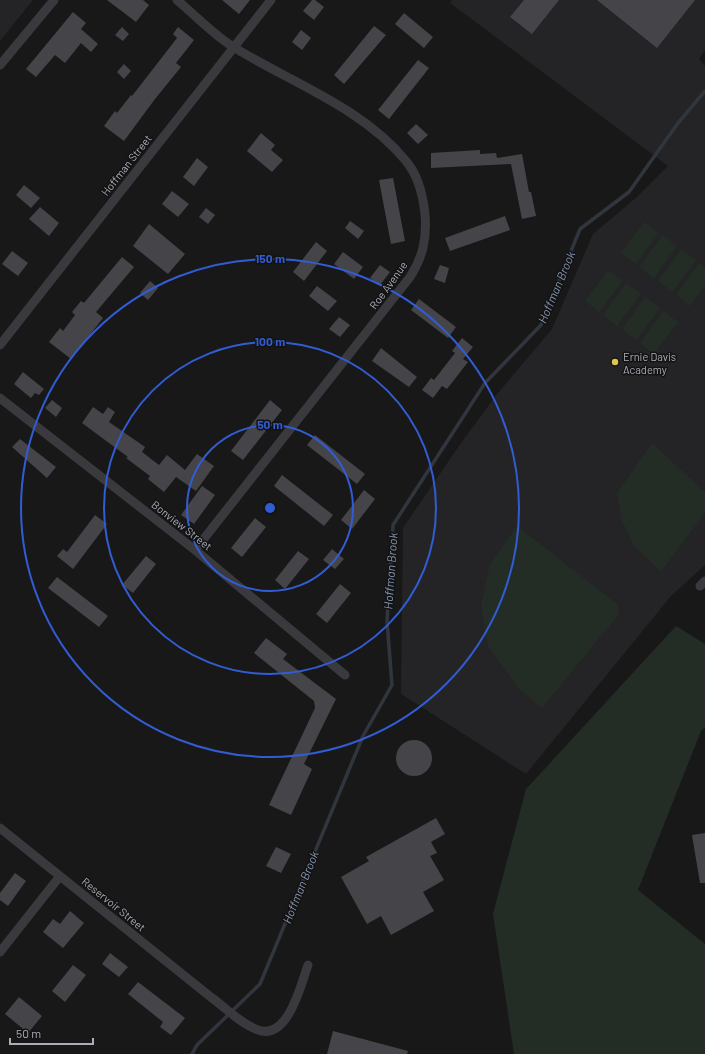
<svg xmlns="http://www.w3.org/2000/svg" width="705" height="1054" font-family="Barlow,sans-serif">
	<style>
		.built { fill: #242426 }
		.green { fill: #242c26 }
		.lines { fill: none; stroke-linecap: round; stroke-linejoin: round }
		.stream { stroke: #31363e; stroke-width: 3.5 }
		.building { fill: #454549 }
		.minor { stroke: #39393e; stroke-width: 9 }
		.ring { fill: none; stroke: #325cd3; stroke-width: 2 }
		.poi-dot { fill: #dfc64a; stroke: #131314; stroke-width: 1.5 }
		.labels { text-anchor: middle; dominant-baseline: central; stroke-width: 3; stroke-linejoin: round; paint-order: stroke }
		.street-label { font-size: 11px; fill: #abadb8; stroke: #131314 }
		.poi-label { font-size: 11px; fill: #abadb8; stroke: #131314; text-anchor: start }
		.water-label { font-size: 12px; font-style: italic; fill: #8695af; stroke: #131314 }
		.centre { fill: #325cd3; stroke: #131314; stroke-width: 2 }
		.ring-label { font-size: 12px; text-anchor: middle; font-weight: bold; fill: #325cd3; stroke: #131314; stroke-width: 3; stroke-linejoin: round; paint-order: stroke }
	</style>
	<rect width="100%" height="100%" fill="#181819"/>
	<path class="built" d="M 0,0 L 33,0 L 0,41 Z
		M 452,0 L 705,0 L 705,50 L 699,59 L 705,66 L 705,565 L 671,596 L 526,774 L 401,694 L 403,528 L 461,443 L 497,394 L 552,329 L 593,234 L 638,196 L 668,166 L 450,3 Z"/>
	<path class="green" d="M 644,222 L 659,233 L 636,264 L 621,253 Z
		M 663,235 L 677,246 L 654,278 L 639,267 Z
		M 681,249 L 696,260 L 672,292 L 658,281 Z
		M 699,263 L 705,268 L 705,286 L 690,306 L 676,295 Z
		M 608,270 L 623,281 L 599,312 L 585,301 Z
		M 626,283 L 641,294 L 617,326 L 603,315 Z
		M 645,297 L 660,308 L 636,340 L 622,329 Z
		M 663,311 L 678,322 L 654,354 L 640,343 Z
		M 652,443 L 705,492 L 705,513 L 661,572 L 634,546 L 622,521 L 617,493 Z
		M 517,526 L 617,604 L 619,614 L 542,708 L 520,690 L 488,646 L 481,607 L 490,564 Z
		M 676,626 L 705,644 L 705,727 L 701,731 L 638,890 L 705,944 L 705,1054 L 514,1054 L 493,914 L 526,789 Z"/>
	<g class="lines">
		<path class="stream" d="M 192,1054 L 197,1045 L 260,984 L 363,736 L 392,685 L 387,621 L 393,525 L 485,383 L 541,325 L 580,229 L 629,192 L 678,123 L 705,91"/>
	</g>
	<path class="building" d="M 107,0 L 143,0 L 149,5 L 136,22 Z
		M 222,0 L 250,0 L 239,14 Z
		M 312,0 L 315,0 L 324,7 L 314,20 L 303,11 Z
		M 524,0 L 559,0 L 532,34 L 510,17 Z
		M 597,0 L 695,0 L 657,48 Z
		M 73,12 L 86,23 L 81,29 L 98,44 L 91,52 L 81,43 L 65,63 L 55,55 L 36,77 L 26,69 Z
		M 404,13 L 433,37 L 424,48 L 395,24 Z
		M 374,26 L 386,35 L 344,84 L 334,75 Z
		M 122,27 L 129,34 L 123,41 L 115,35 Z
		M 178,27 L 194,40 L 176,63 L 181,67 L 155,99 L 124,141 L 104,126 L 115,111 L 117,113 L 131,95 L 132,96 L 177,38 L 173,34 Z
		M 301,30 L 311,38 L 302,50 L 292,42 Z
		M 418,60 L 429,68 L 389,119 L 378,110 Z
		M 124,64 L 131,71 L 124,79 L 117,72 Z
		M 416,124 L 428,135 L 418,144 L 407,133 Z
		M 261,133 L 275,145 L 271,150 L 283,160 L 272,172 L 247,151 Z
		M 480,150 L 480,154 L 496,153 L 497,158 L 522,154 L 529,192 L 531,192 L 536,216 L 522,219 L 511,164 L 431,168 L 431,153 Z
		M 197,158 L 208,167 L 194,186 L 183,177 Z
		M 393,178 L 405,241 L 391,244 L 379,180 Z
		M 24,185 L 40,198 L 31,208 L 16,195 Z
		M 172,191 L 189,204 L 178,217 L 162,204 Z
		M 40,207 L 59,223 L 49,236 L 29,219 Z
		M 206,208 L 215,215 L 208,224 L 199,217 Z
		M 505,216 L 510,230 L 450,251 L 445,238 Z
		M 350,221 L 364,231 L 358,239 L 345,228 Z
		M 149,224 L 185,254 L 168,274 L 133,246 Z
		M 316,242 L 327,251 L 304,281 L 293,272 Z
		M 12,251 L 28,263 L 18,276 L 2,264 Z
		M 343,252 L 363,267 L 354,279 L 334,264 Z
		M 122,257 L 134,267 L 96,312 L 103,318 L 71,359 L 49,342 L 60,328 L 63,331 L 75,315 L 72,312 L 81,301 L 84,303 Z
		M 380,265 L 390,272 L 380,285 L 370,278 Z
		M 440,265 L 449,268 L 445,283 L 434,279 Z
		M 150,281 L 158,288 L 148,300 L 140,293 Z
		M 317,286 L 337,301 L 328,311 L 309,296 Z
		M 419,299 L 456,327 L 448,338 L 411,310 Z
		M 339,317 L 350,325 L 340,337 L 329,329 Z
		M 462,338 L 473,347 L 463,359 L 468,362 L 447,389 L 442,386 L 433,398 L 422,390 L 431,378 L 434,380 L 455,353 L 452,351 Z
		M 381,348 L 417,377 L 409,387 L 372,361 Z
		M 23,372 L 44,389 L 39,395 L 35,393 L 31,398 L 14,384 Z
		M 52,400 L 62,408 L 56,417 L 45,408 Z
		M 270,400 L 282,410 L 243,460 L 231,451 Z
		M 93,407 L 103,414 L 108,407 L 115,412 L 109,422 L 145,447 L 142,452 L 159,465 L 167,455 L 185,470 L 197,454 L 214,466 L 196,491 L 176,477 L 164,492 L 148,479 L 150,476 L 126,458 L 128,457 L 82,423 Z
		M 315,435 L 365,474 L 357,484 L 307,445 Z
		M 20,439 L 56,467 L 47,478 L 12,447 Z
		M 282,475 L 333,515 L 324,526 L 274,486 Z
		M 202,486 L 215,495 L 194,524 L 181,515 Z
		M 364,490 L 375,499 L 352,529 L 341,520 Z
		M 95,515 L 107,524 L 73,569 L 57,556 L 63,549 L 67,552 Z
		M 255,518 L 266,527 L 242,557 L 231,548 Z
		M 332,549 L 344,559 L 335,569 L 323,560 Z
		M 298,551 L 309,559 L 285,589 L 275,580 Z
		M 146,556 L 156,564 L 133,593 L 122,585 Z
		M 57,577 L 108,616 L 99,627 L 48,588 Z
		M 340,584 L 351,593 L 327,623 L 316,614 Z
		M 266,638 L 287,654 L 283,659 L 336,699 L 304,764 L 312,769 L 291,815 L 269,805 L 315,708 L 314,701 L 254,653 Z
		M396 758a18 18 0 1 1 36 0a18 18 0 1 1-36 0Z
		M 436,818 L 445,834 L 431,842 L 437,853 L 430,856 L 444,880 L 423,892 L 434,911 L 391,935 L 381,916 L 367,924 L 341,877 L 369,861 L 366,857 Z
		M 705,833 L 705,883 L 700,883 L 692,835 Z
		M 276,847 L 291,854 L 281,873 L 266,866 Z
		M 15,873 L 26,881 L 8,906 L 0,900 L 0,893 Z
		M 70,911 L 84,923 L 63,948 L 43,932 L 53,919 L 60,924 Z
		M 110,953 L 128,967 L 119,977 L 102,964 Z
		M 73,965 L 86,975 L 65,1002 L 52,991 Z
		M 138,982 L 185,1018 L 171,1035 L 160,1027 L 163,1022 L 128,994 Z
		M 19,997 L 42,1016 L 28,1033 L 5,1014 Z
		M 333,1031 L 408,1051 L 407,1054 L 327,1054 Z"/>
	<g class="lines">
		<path class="minor" d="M 177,0 C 195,15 216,37 235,48 C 292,83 363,108 406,161 C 418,175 423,196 425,214 C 427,238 423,257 410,277 L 195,550
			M 0,65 L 54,0
			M 0,345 L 271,0
			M 0,398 L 195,550 L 345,675
			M 700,586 L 705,581
			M 0,828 L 212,998 C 226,1008 241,1024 258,1030 C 288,1041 301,984 308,965
			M 0,952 L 60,876"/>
	</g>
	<g class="ring">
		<circle cx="270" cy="508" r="83"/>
		<circle cx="270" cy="508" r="166"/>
		<circle cx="270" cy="508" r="249"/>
	</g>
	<circle class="poi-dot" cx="615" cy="362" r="4"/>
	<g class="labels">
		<g class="street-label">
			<text transform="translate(126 165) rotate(-52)">Hoffman Street</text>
			<text transform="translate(388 285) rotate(-54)">Roe Avenue</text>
			<text transform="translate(182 525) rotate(38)">Bonview Street</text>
			<text transform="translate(114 904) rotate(39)">Reservoir Street</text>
		</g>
		<g class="poi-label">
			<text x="623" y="356">Ernie Davis<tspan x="623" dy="13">Academy</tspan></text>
		</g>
		<g class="water-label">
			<text transform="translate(556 287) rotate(-67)">Hoffman Brook</text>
			<text transform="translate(390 571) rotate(-86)">Hoffman Brook</text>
			<text transform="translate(300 887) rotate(-68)">Hoffman Brook</text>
		</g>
	</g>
	<circle cx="270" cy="508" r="6" class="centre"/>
	<g class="ring-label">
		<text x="270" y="263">150 m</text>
		<text x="270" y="346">100 m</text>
		<text x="270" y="429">50 m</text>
	</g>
	<path d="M10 1038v6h83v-6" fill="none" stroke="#abadb8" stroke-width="2"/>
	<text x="16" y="1038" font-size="12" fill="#abadb8" stroke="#131314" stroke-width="3" paint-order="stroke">50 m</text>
</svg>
